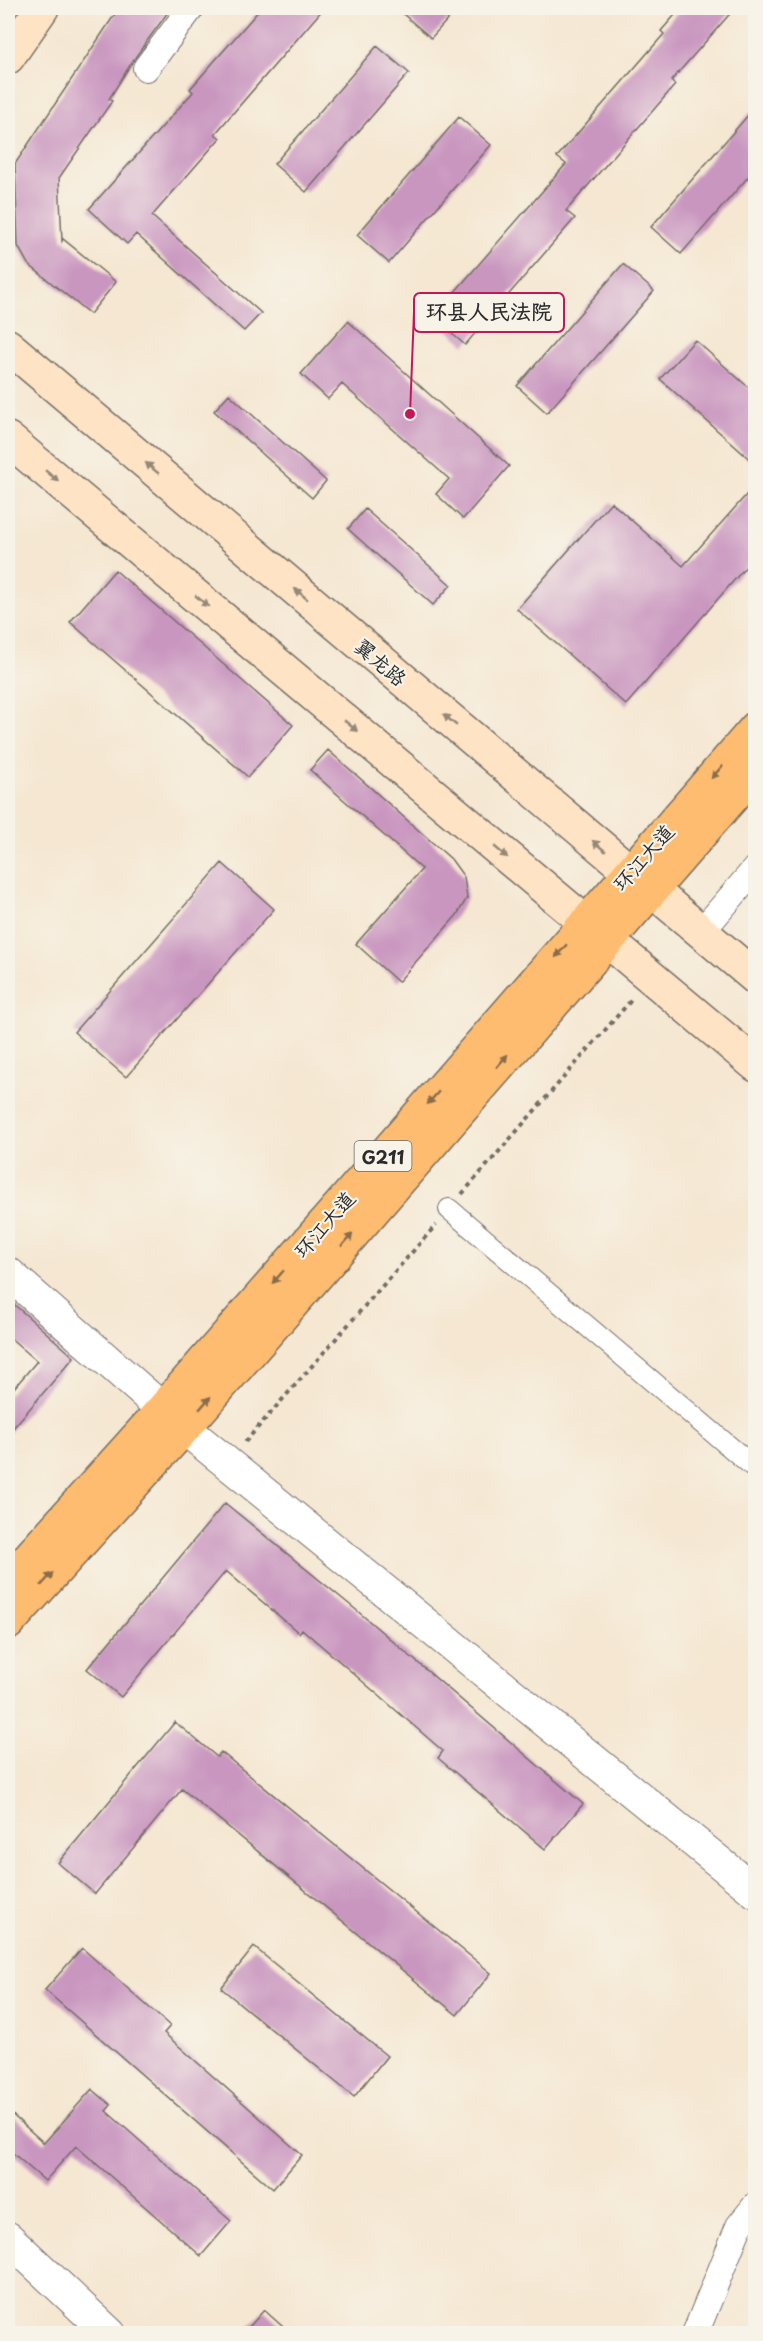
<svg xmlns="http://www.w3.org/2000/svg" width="763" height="2341" font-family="'Playpen Sans','LXGW WenKai TC',sans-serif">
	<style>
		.building { fill: #c996c0 }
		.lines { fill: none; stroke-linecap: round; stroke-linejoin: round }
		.pedestrian-casing { stroke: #726d65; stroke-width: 22 }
		.minor-casing { stroke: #726d65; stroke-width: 28 }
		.tertiary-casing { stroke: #726d65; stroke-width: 34 }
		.secondary-casing { stroke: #726d65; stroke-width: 36 }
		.trunk-casing { stroke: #726d65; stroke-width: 36 }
		.path { stroke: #726d65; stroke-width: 4; stroke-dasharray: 4.5 4.5; stroke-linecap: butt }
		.pedestrian { stroke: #fff; stroke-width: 20 }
		.minor { stroke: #fff; stroke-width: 26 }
		.tertiary { stroke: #fff; stroke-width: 32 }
		.secondary { stroke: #fee4c5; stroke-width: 33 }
		.trunk { stroke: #fdbc6f; stroke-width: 33 }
		.oneway { fill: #948878 }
		.oneway2 { fill: #8a6c4a }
		.labels { text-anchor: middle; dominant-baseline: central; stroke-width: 4.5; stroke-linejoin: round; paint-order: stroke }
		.shield { fill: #f7f3e8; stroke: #686764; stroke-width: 1.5 }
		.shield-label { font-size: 18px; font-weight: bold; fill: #2b2b2b }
		.street-label { font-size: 20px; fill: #2b2b2b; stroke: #f7f3e8 }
		.leader { fill: none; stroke: #c2185b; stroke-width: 2 }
		.callout-dot { fill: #c2185b; stroke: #f7f3e8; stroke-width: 2 }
		.callout { fill: #f7f3e8; stroke: #c2185b; stroke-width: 2 }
		.callout-label { font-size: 21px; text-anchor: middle; font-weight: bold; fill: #2b2b2b }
	</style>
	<rect width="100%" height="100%" fill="#f7f3e8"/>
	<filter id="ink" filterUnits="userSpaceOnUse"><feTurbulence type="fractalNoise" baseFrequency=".0167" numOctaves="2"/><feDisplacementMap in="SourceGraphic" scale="12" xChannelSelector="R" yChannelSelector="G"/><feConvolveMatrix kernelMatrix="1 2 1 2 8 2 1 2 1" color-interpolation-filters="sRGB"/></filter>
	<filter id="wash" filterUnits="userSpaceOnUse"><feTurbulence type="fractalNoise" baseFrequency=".008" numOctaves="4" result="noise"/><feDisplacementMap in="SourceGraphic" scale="24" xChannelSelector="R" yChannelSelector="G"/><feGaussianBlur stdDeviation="1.35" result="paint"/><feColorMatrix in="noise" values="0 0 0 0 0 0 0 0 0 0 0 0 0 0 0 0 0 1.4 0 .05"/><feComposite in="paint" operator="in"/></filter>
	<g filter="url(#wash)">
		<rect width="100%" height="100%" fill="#f5e7d1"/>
		<g id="blocks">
			<path class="building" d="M 119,8 L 171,8 L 134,59 L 109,99 L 112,101 L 59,178 L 62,241 L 63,239 L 116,282 L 90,314 L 28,264 L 18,246 L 15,164 Z
				M 261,8 L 324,8 L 215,134 L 220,138 L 152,216 L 261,313 L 244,331 L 136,234 L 127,244 L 89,209 L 193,92 L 190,89 Z
				M 396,8 L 458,8 L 431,38 Z
				M 681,8 L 735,8 L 671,81 L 675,85 L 566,211 L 575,218 L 465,345 L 433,317 L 566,164 L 557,157 L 664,34 L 661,31 Z
				M 377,46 L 409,73 L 306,192 L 274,164 Z
				M 756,106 L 756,168 L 681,254 L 651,227 Z
				M 459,117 L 491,145 L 389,263 L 357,235 Z
				M 623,264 L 654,291 L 547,413 L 517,386 Z
				M 348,321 L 509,466 L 463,519 L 436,494 L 449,479 L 342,384 L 328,399 L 301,374 Z
				M 695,340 L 756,394 L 756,465 L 660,379 Z
				M 229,394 L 326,481 L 312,498 L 214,411 Z
				M 756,484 L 756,555 L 626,705 L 517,609 L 611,502 L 683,566 Z
				M 365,509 L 451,585 L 433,605 L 348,529 Z
				M 115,570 L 293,725 L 248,777 L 70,622 Z
				M 328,750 L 451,859 L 464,877 L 467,898 L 457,915 L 398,982 L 356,944 L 422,869 L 310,770 Z
				M 222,863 L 274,909 L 126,1077 L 74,1032 Z
				M 8,1299 L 74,1357 L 8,1434 L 8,1395 L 37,1361 L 8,1336 Z
				M 225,1503 L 355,1609 L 583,1804 L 545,1849 L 438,1758 L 443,1751 L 302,1629 L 299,1633 L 226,1571 L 121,1697 L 87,1669 Z
				M 175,1722 L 217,1757 L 221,1752 L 491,1973 L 457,2015 L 182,1789 L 95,1894 L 58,1863 Z
				M 254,1947 L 387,2056 L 354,2097 L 221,1988 Z
				M 82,1948 L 170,2026 L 164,2033 L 302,2155 L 273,2189 L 45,1990 Z
				M 92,2089 L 111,2105 L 106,2111 L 231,2221 L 201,2256 L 76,2146 L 45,2181 L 8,2149 L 8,2111 L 44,2143 Z
				M 264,2310 L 291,2334 L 243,2334 Z"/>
		</g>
	</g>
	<g filter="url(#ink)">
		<use href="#blocks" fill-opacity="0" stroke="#726d65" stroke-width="1.5"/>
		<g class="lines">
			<defs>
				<path id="pedestrian" d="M 449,1209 L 756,1469"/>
				<path id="minor" d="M 146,68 L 191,8
					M 701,932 L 756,868
					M 695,2334 L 739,2226 L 756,2205"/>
				<path id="tertiary" d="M 8,1273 L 184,1428 L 756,1892
					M 8,2238 L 110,2334"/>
				<path id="secondary" d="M 8,57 L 42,8
					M 8,346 L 756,978
					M 8,439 L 756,1065"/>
				<path id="trunk" d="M 8,1581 L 163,1409 L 756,728
					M 8,1623 L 184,1428 L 756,770"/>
			</defs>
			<use href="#pedestrian" class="pedestrian-casing"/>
			<use href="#minor" class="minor-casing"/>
			<use href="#tertiary" class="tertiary-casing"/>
			<use href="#secondary" class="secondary-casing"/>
			<use href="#trunk" class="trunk-casing"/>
			<path class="path" d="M 462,1194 L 633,998
				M 245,1442 L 436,1225"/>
			<use href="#pedestrian" class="pedestrian"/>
			<use href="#minor" class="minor"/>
			<use href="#tertiary" class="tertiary"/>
			<use href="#secondary" class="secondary"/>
			<use href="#trunk" class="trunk"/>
		</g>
		<defs><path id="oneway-solid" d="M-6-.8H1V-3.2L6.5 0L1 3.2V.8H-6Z" transform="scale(1.5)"/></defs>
		<g class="oneway">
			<use href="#oneway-solid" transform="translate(152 468) rotate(-140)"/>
			<use href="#oneway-solid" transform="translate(52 476) rotate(40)"/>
			<use href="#oneway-solid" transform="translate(301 594) rotate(-140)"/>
			<use href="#oneway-solid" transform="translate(202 601) rotate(40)"/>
			<use href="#oneway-solid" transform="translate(450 720) rotate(-140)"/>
			<use href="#oneway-solid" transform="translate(351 726) rotate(40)"/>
			<use href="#oneway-solid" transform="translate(599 846) rotate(-140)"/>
			<use href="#oneway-solid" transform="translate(501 852) rotate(40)"/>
		</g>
		<g class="oneway2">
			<use href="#oneway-solid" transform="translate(717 772) rotate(131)"/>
			<use href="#oneway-solid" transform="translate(561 951) rotate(131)"/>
			<use href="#oneway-solid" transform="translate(502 1061) rotate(-49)"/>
			<use href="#oneway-solid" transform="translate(433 1098) rotate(131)"/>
			<use href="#oneway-solid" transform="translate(347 1240) rotate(-49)"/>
			<use href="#oneway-solid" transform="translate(278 1277) rotate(131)"/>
			<use href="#oneway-solid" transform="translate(205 1403) rotate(-49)"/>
			<use href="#oneway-solid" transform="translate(47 1579) rotate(-48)"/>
		</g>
	</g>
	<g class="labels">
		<rect class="shield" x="354.5" y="1141" width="57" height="30" rx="4.5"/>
		<g class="shield-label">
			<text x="383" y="1156">G211</text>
		</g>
		<g class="street-label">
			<text transform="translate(381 662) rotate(40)">翼龙路</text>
			<text transform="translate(643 857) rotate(-49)">环江大道</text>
			<text transform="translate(324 1224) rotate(-49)">环江大道</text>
		</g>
	</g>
	<path class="leader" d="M410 414L414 312"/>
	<circle class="callout-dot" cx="410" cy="414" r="6"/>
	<rect class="callout" x="414" y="293" width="150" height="39" rx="6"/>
	<g class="callout-label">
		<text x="489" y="319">环县人民法院</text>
	</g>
	<rect width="763" height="2341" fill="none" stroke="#f7f3e8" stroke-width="30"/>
</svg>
